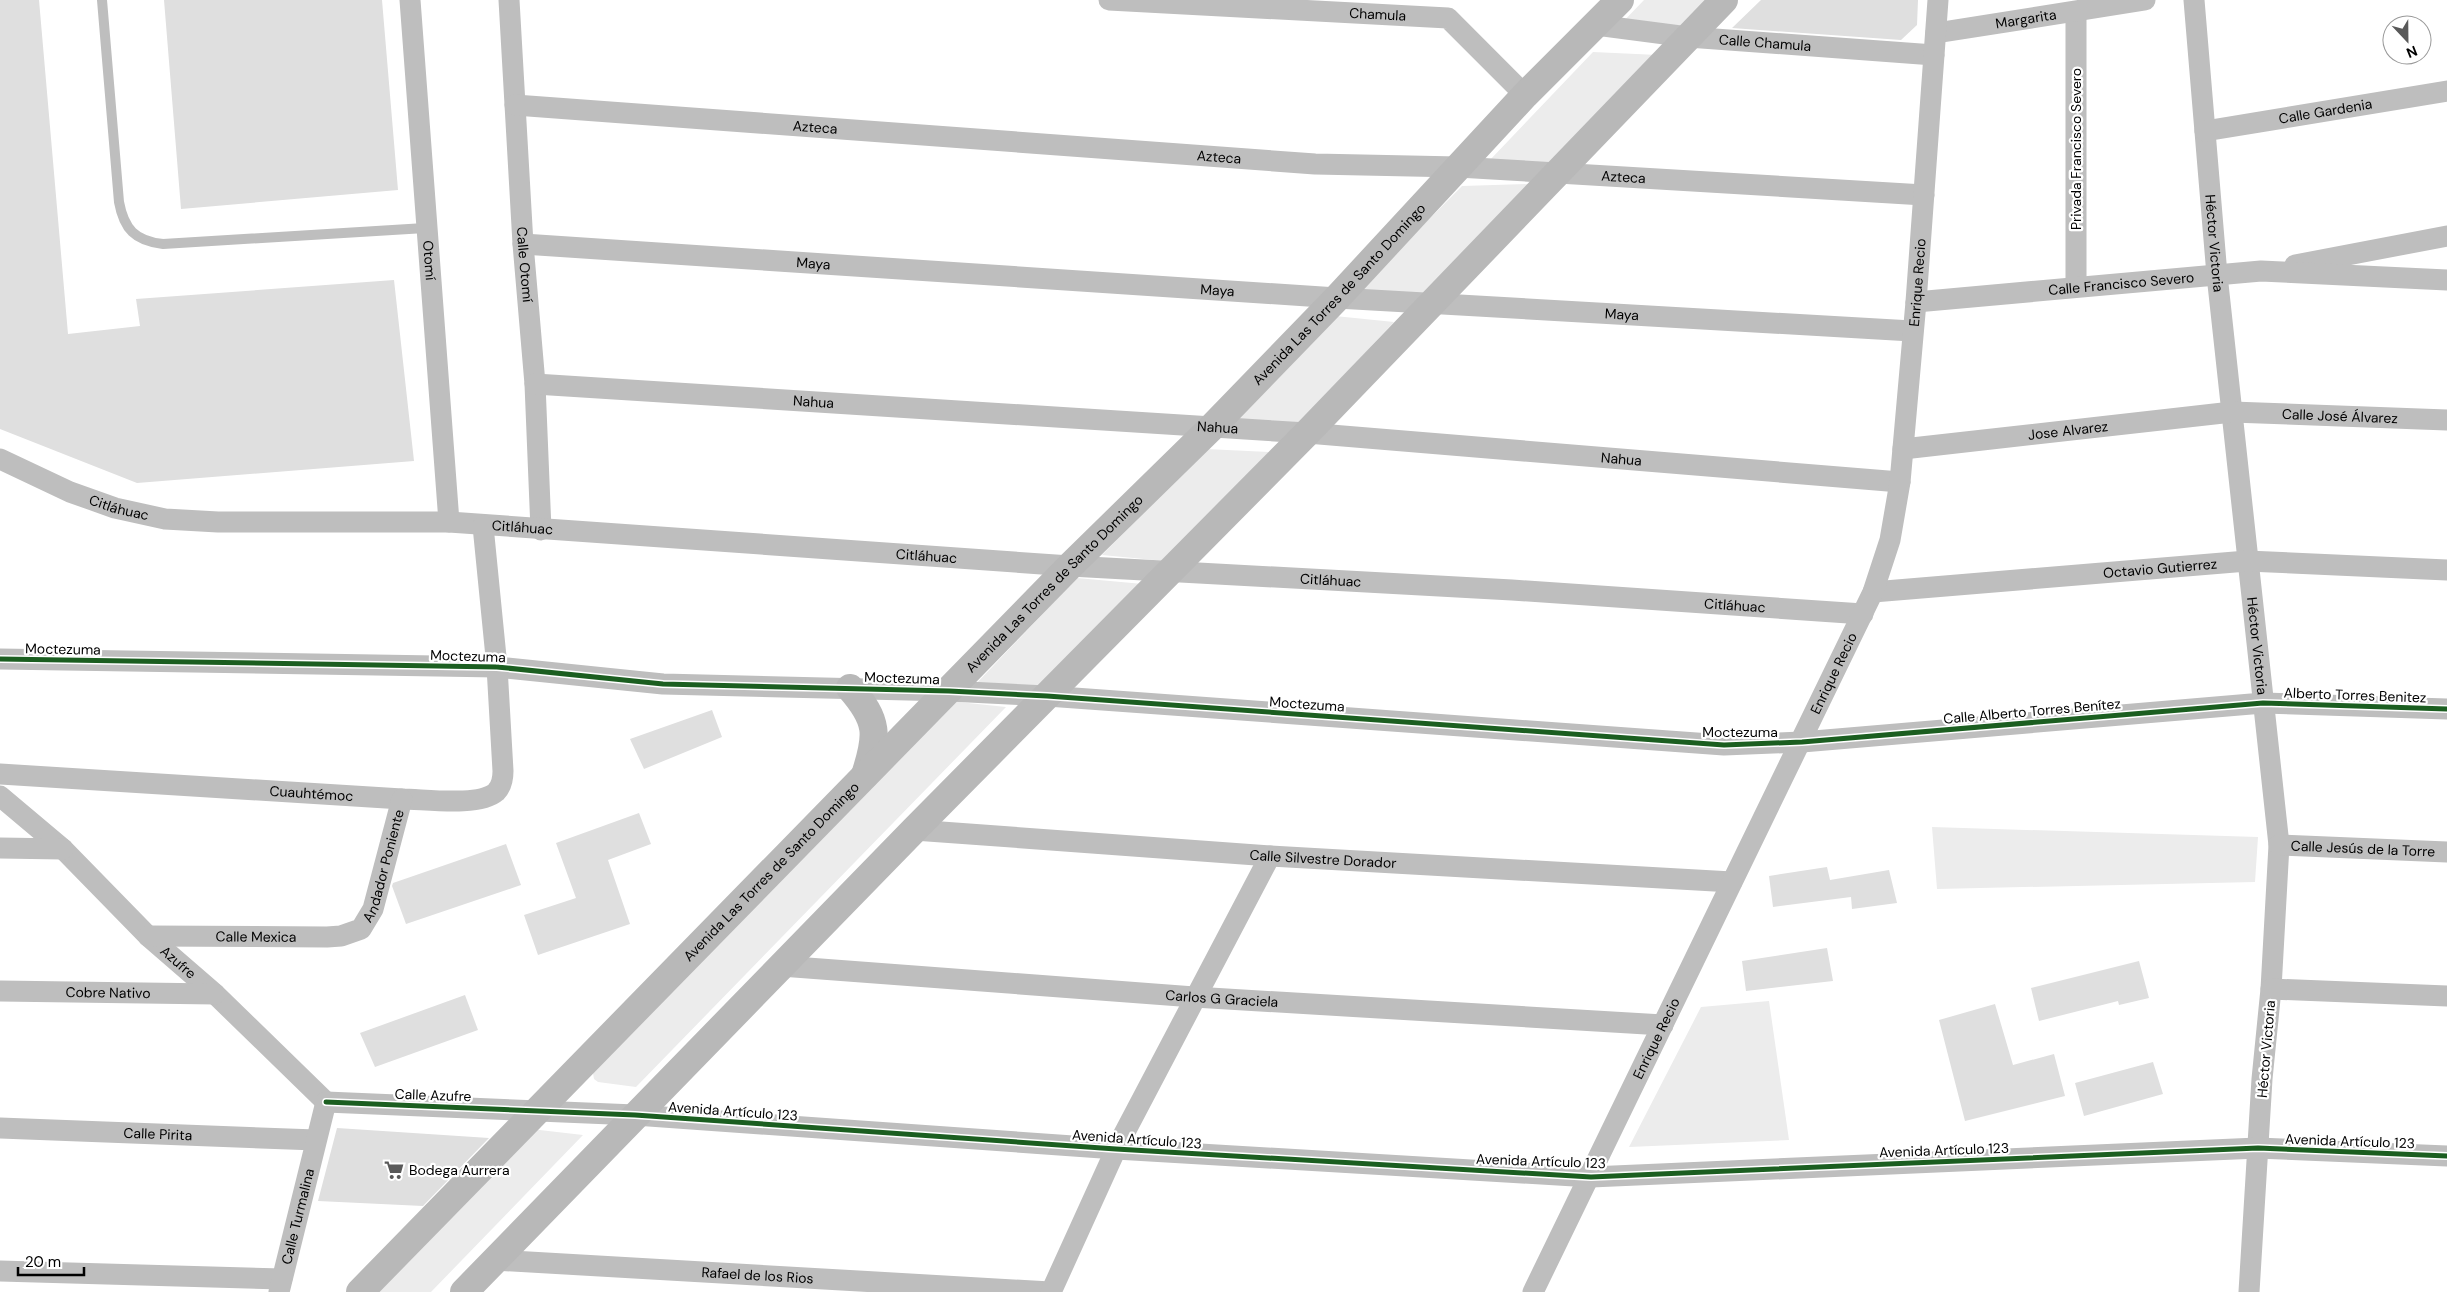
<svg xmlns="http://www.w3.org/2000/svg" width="2447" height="1292" font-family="'DM Sans',sans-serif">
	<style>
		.green { fill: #ececec }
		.building { fill: #dfdfdf }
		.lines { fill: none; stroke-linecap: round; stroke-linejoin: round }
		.lane { stroke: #bebebe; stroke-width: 10 }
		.street { stroke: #bebebe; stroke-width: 21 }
		.secondary { stroke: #b8b8b8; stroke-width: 28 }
		.cycleway-casing { stroke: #fff; stroke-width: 8 }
		.cycleway { stroke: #1b5e20; stroke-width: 5 }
		.labels { text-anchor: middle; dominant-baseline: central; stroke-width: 4.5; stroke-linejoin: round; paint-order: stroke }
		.street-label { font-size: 14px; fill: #000; stroke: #fff }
		.poi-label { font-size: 14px; fill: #000; stroke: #fff; text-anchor: start }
	</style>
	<rect width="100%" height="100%" fill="#fff"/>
	<path class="green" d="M 1644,0 L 1714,0 L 1683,33 L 1618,27 Z
		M 1593,52 L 1658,55 L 1550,164 L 1489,161 Z
		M 1530,184 L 1418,300 L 1352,297 L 1462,186 Z
		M 1335,316 L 1394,322 L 1299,423 L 1237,419 Z
		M 1206,449 L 1269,452 L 1165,561 L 1102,555 Z
		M 1077,578 L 1143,584 L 1042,687 L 974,686 Z
		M 949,701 L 1006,707 L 636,1087 L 598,1082 L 594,1079 L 592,1067 Z
		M 1932,827 L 2258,837 L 2255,882 L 1937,889 Z
		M 1769,1001 L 1789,1140 L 1629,1147 L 1701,1007 Z
		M 531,1129 L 583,1135 L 431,1292 L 374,1292 Z"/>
	<path class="building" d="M 0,0 L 39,0 L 68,334 L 140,326 L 136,299 L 394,280 L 414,461 L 137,483 L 0,429 Z
		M 164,0 L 382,0 L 398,190 L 181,209 Z
		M 1761,0 L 1918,0 L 1917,25 L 1901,40 L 1732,28 Z
		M 712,710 L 722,737 L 644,769 L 630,739 Z
		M 639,813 L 651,844 L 608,860 L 630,924 L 538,955 L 524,915 L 576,898 L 556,843 Z
		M 506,844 L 521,885 L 406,924 L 392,886 L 393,883 Z
		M 1827,867 L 1830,880 L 1889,870 L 1897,903 L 1852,909 L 1851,897 L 1773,907 L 1769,876 Z
		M 1827,948 L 1833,981 L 1746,991 L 1742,961 Z
		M 2139,961 L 2149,998 L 2119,1005 L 2118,1001 L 2039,1021 L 2031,988 Z
		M 465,995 L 478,1030 L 375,1067 L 360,1033 Z
		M 1995,1004 L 2013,1065 L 2054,1054 L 2065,1096 L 1965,1121 L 1939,1020 Z
		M 2153,1062 L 2163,1094 L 2084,1116 L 2075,1083 Z
		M 337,1128 L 489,1138 L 423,1206 L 318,1201 Z"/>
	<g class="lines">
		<path class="lane" d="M 102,0 L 119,202 C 124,229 135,241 163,244 L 425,228"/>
		<g class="street">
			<path id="s1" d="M 410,0 L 449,522"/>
			<path id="s2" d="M 509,0 L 523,244 L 535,384 L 541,530"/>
			<path id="s3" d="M 1109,0 L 1448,18 L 1525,95"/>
			<path id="s4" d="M 2194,0 L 2217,275 L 2279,845 L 2271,989 L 2262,1079 L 2249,1292"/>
			<path d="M 2076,12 L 2076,286"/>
			<path id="s5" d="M 1596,25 L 1688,37 L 1934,55"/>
			<path id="s6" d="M 1936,33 L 2145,0"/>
			<path id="s7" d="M 515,105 L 1315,164 L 1458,167 L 1924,195"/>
			<path id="s8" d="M 2205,131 L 2447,91"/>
			<path id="s9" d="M 523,244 L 1337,298 L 1912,331"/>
			<path d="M 2295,265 L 2447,236"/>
			<path id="s10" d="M 1916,302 L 2261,271 L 2447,280"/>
			<path id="s11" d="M 535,384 L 1307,433 L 1900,482"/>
			<path id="s12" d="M 1903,449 L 2232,412 L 2447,420"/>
			<path id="s13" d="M 0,459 L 70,492 L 115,508 L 165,519 L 218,522 L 449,522 L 1070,566 L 1512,590 L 1863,614"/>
			<path id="s14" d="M 1873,592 L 2247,561 L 2447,570"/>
			<path d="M 0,659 L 497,667 L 663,684 L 949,691 L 1047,696 L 1724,745 L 1802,742 L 2263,703 L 2447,709"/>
			<path id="s15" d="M 0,774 L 402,799 C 424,799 479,807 496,792 C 502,786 503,779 503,771 L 497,667 L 483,526"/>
			<path id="s16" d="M 0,796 L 63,849 L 148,936 L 215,994 L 326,1102"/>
			<path id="s17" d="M 914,830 L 1270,856 L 1732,882"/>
			<path id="s18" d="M 2279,845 L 2447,852"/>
			<path d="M 0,848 L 63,849"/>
			<path id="s19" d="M 148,936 L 327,937 L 341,936 L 361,929 L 373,909 L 402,799"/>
			<path id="s20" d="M 781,966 L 1194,997 L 1663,1025"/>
			<path d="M 2271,989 L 2447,996"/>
			<path id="s21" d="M 0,991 L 215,994"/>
			<path d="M 326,1102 L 635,1115 L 1116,1149 L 1591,1177 L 2258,1148 L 2447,1156"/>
			<path id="s22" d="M 0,1128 L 316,1140"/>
			<path id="s23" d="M 494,1260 L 1050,1292"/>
			<path d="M 0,1271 L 282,1279"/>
			<path id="s24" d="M 279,1292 L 326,1102"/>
			<path d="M 1051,1292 L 1116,1149 L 1270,856"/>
			<path id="s25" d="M 1533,1292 L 1873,592 L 1890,540 L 1900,482 L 1916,302 L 1938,0"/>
		</g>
		<g class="secondary">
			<path d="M 850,688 C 879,721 878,735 865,775"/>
			<path id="s26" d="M 360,1292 L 1070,566 L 1213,426 L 1337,298 L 1525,95 L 1620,0"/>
			<path d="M 464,1292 L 914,830 L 1307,433 L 1724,0"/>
		</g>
		<defs>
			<path id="cycleway" d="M 0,659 L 497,667 L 663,684 L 949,691 L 1047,696 L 1724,745 L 1802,742 L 2263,703 L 2447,709
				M 326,1102 L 635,1115 L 1116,1149 L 1591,1177 L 2258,1148 L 2447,1156"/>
		</defs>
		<use href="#cycleway" class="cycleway-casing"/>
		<use href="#cycleway" class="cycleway"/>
	</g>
	<defs>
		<symbol id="supermarket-bare" viewBox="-9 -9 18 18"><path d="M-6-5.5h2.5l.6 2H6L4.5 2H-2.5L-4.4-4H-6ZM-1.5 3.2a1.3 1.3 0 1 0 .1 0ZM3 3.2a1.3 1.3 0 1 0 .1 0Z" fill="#595959" stroke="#fff" stroke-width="2.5" paint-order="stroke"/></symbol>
	</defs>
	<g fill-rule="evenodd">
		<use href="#supermarket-bare" x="380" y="1156" width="28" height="28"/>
	</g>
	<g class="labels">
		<g class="street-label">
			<text stroke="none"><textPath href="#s3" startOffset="269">Chamula</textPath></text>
			<text stroke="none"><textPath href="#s6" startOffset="91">Margarita</textPath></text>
			<text stroke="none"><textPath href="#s5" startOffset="170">Calle Chamula</textPath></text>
			<text stroke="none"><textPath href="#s8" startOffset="122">Calle Gardenia</textPath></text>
			<text stroke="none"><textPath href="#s7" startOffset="301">Azteca</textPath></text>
			<text transform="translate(2076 149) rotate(-90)">Privada Francisco Severo</text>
			<text stroke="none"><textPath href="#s7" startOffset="706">Azteca</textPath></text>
			<text stroke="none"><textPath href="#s7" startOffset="1111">Azteca</textPath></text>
			<text stroke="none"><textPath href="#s4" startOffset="244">Héctor Victoria</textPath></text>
			<text stroke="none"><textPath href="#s1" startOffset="261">Otomí</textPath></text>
			<text stroke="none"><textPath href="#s9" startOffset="291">Maya</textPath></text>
			<text stroke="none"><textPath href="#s2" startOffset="265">Calle Otomí</textPath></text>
			<text stroke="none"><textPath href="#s25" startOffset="1092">Enrique Recio</textPath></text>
			<text stroke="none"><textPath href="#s10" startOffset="206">Calle Francisco Severo</textPath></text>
			<text stroke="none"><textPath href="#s9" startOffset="696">Maya</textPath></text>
			<text stroke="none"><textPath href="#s26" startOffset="1398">Avenida Las Torres de Santo Domingo</textPath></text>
			<text stroke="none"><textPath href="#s9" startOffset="1101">Maya</textPath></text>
			<text stroke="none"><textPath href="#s11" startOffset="279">Nahua</textPath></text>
			<text stroke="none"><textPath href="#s12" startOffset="439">Calle José Álvarez</textPath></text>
			<text stroke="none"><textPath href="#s11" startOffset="684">Nahua</textPath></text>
			<text stroke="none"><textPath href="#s12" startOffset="166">Jose Alvarez</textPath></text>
			<text stroke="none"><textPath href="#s11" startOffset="1089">Nahua</textPath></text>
			<text stroke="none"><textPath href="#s13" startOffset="129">Citláhuac</textPath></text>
			<text stroke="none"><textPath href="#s13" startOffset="534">Citláhuac</textPath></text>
			<text stroke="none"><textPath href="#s13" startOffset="939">Citláhuac</textPath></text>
			<text stroke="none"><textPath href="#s14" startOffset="288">Octavio Gutierrez</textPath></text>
			<text stroke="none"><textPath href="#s13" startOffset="1344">Citláhuac</textPath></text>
			<text stroke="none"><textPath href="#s26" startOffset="992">Avenida Las Torres de Santo Domingo</textPath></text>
			<text stroke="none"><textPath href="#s13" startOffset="1749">Citláhuac</textPath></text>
			<text stroke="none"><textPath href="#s4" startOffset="649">Héctor Victoria</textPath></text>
			<text transform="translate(63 649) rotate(1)">Moctezuma</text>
			<text transform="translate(468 656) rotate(2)">Moctezuma</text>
			<text stroke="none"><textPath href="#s25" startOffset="688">Enrique Recio</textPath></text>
			<text transform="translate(902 678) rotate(2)">Moctezuma</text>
			<text transform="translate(2355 695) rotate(2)">Alberto Torres Benitez</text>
			<text transform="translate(1307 704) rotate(4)">Moctezuma</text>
			<text transform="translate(2032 711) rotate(-5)">Calle Alberto Torres Benítez</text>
			<text x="1740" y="732">Moctezuma</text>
			<text stroke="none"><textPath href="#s15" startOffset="312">Cuauhtémoc</textPath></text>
			<text stroke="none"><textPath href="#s18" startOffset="84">Calle Jesús de la Torre</textPath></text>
			<text stroke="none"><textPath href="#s17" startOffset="410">Calle Silvestre Dorador</textPath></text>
			<text stroke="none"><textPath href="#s19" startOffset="282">Andador Poniente</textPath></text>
			<text stroke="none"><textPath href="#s26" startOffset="588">Avenida Las Torres de Santo Domingo</textPath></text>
			<text stroke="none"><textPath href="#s19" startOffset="108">Calle Mexica</textPath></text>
			<text stroke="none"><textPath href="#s16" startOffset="244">Azufre</textPath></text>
			<text stroke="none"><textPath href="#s21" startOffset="108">Cobre Nativo</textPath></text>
			<text stroke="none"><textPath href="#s20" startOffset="442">Carlos G Graciela</textPath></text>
			<text stroke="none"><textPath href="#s25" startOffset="282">Enrique Recio</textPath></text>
			<text transform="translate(2266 1049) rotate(-85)">Héctor Victoria</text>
			<text transform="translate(433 1095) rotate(2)">Calle Azufre</text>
			<text transform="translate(733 1111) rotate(4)">Avenida Artículo 123</text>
			<text stroke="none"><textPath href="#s22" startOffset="158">Calle Pirita</textPath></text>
			<text transform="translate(1137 1139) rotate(4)">Avenida Artículo 123</text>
			<text transform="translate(2350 1141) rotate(2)">Avenida Artículo 123</text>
			<text transform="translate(1944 1150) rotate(-2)">Avenida Artículo 123</text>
			<text transform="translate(1541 1161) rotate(2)">Avenida Artículo 123</text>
			<text stroke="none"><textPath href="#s24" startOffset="78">Calle Turmalina</textPath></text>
			<text stroke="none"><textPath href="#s23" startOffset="264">Rafael de los Rios</textPath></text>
		</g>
		<g class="poi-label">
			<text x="409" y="1170">Bodega Aurrera</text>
		</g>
	</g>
	<g transform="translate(2407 40) rotate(158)"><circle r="24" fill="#ffffff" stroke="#999999"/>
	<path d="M0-4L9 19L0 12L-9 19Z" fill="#595959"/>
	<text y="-8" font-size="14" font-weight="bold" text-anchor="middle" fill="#000000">N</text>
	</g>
	<path d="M18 1267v8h66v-8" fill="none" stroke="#000000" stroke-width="2.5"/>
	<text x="25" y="1267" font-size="15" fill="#000000" stroke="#ffffff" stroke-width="4" paint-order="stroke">20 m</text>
</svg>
